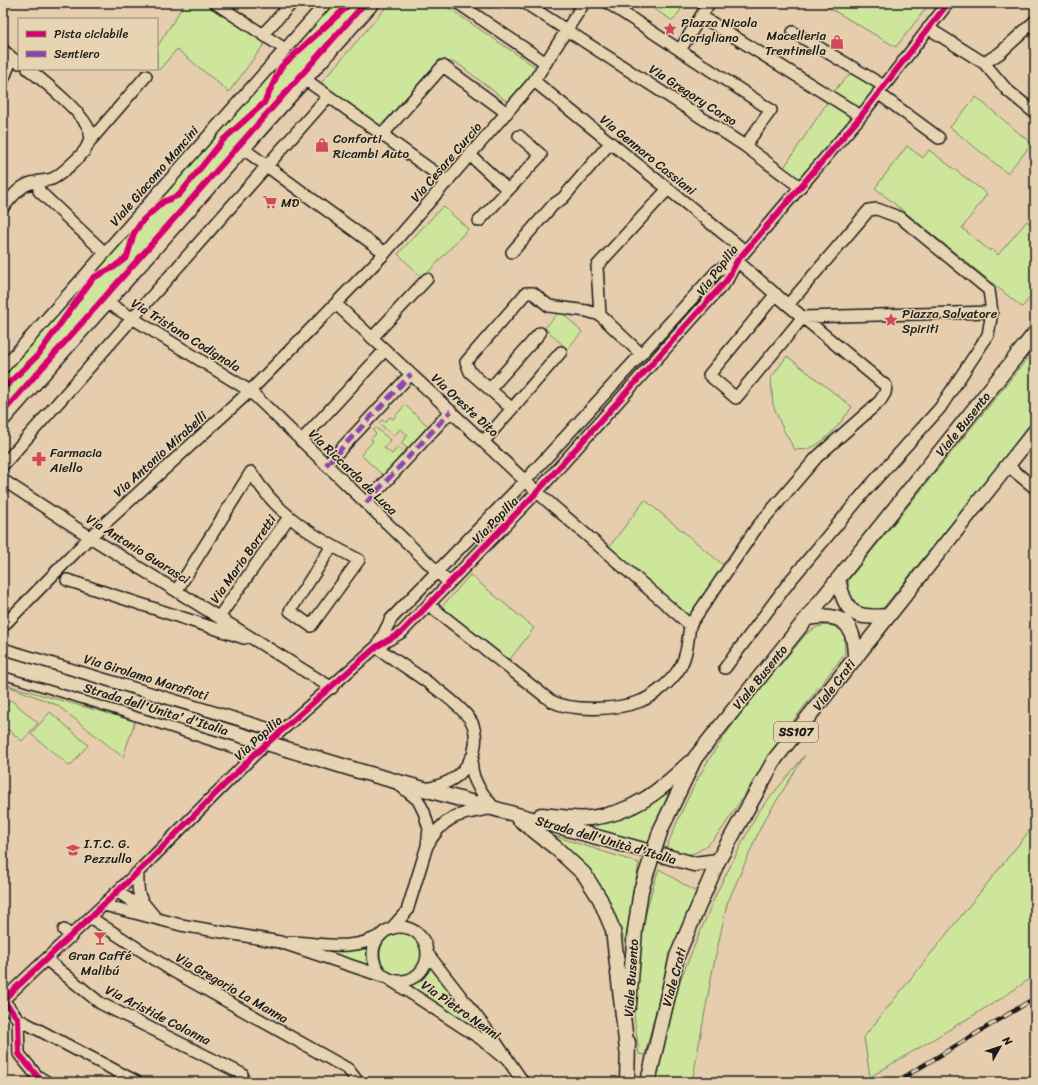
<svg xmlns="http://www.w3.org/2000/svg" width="1038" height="1085" font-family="Sriracha,sans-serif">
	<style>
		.green { fill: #cee69c; stroke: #75815c }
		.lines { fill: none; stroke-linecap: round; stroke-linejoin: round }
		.minor-casing { stroke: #1c1c1c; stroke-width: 14 }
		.major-casing { stroke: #1c1c1c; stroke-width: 17 }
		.minor { stroke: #e6d4b2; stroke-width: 11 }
		.major { stroke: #e6d4b2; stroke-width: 14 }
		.rail-casing { stroke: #1c1c1c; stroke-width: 4.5 }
		.rail { stroke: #e6d4b2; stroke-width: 3; stroke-dasharray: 9; stroke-linecap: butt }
		.major-bridge-casing { stroke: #1c1c1c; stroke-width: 17; stroke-linecap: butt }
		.major-bridge { stroke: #e6d4b2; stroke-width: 14 }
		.quiet { stroke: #8e44ad; stroke-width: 5; stroke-dasharray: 10 5; stroke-linecap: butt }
		.cycleway-casing { stroke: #e6d4b2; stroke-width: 8 }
		.cycleway { stroke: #d6006c; stroke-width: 6 }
		.labels { text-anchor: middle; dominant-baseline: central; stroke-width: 3; stroke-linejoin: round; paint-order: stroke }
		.shield { fill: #e6d4b2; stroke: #595349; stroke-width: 1 }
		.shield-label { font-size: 12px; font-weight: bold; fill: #1c1c1c }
		.poi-label { font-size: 13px; fill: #1c1c1c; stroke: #e6d4b2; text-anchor: start }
		.street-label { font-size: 13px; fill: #1c1c1c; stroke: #e6d4b2 }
	</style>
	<rect width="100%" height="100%" fill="#e6cdae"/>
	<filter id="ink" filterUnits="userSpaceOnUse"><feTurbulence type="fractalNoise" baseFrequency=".025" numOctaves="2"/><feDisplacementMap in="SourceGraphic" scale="8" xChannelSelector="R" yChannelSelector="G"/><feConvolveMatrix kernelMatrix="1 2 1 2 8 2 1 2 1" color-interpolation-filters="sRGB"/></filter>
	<g filter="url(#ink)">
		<path class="green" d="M 185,3 L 204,3 L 265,43 L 229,92 L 177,49 L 159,70 L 157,68 L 157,47 Z
			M 332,3 L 361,3 L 3,407 L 3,373 Z
			M 390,3 L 441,3 L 537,68 L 508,102 L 457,63 L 445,61 L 440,59 L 385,121 L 379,125 L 375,124 L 320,84 Z
			M 653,3 L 678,3 L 683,6 L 673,21 L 651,7 Z
			M 821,3 L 930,3 L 896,47 Z
			M 856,69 L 884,86 L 800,187 L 781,172 L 839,85 Z
			M 976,97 L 1032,144 L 1007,173 L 950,127 Z
			M 907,146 L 923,158 L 929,150 L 987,194 L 962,228 L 990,251 L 992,249 L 998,255 L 1027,221 L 1035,228 L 1035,291 L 1022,307 L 875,188 Z
			M 443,206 L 468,229 L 423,278 L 398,254 Z
			M 560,311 L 582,332 L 567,349 L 545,328 Z
			M 1035,349 L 1035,420 L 884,607 C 874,614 865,609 854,606 L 847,590 L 849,579 Z
			M 787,356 L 852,407 C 841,422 827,442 808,449 C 805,450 799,449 795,450 L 783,429 L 773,405 L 771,378 Z
			M 405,405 L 428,426 L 408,449 L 401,443 L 408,435 L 400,429 L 394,436 L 379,423 L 382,420 L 385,422 L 390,417 L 393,419 Z
			M 376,428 L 390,440 L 384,448 L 392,454 L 398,447 L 405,453 L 384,476 L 361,455 L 373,441 L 371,439 L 376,434 L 373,431 Z
			M 645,500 L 728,569 L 690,625 L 606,551 Z
			M 470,575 L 534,628 L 507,663 L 439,610 Z
			M 826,625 L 834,626 L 844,633 L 845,653 L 793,721 L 722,829 C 704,851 693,859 664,854 C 678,818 694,782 715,750 C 742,709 775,671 807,633 L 817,627 Z
			M 3,684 L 135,721 L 123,757 L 57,705 Z
			M 11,700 L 38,723 L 22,741 L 3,725 L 3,709 Z
			M 50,712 L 88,745 L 70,766 L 31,734 Z
			M 805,755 L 762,824 L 727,904 L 713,968 L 692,1082 L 654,1082 L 681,978 L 717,892 L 758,812 Z
			M 669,793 L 646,848 L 569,824 L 655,799 Z
			M 1035,824 L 1035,975 L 1002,998 L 870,1077 L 864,1037 Z
			M 548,834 L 639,863 L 625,941 C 616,916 607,892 589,872 C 577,858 561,847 548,834 Z
			M 659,869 L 696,892 L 695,902 L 668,962 L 645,1055 L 639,1054 C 638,1041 635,1027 634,1014 C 632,969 644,911 659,869 Z
			M380 954a21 21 0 1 1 42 0a21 21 0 1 1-42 0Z
			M 314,947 L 349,950 L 370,947 L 370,959 L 372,967 Z
			M 430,965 L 485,1033 L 409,987 L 420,981 Z"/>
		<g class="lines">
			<defs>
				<path id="minor" d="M 215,3 L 285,49
					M 458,3 L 546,63
					M 525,3 L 745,146 L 800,187
					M 608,3 L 771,110 L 745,146
					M 701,16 L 861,116
					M 928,28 L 984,63 L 1000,53 L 1035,21
					M 793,32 L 884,86
					M 263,34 L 292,3
					M 3,50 L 12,58
					M 680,50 L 709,3
					M 984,63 L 1007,90 L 1035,113
					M 3,80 L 12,58 L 19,63
					M 306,80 L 448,182
					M 534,81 L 745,251
					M 878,93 L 939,138
					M 382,135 L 443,66 L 507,113
					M 90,141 L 146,76
					M 245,150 L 385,253
					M 471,156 L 508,190
					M 39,181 L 39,191 L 105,253
					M 3,207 C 11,199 19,186 31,183 C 37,181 45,181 52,179 C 61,175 68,167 76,160 C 84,152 90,146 90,134 C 90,118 41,79 28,69
					M 479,221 L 541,155 L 519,136
					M 512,252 L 553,205 L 563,198 L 610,143
					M 776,294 L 709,375 L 736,398 L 803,317 L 992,312
					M 108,303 L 250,391 L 449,583
					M 336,304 L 537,492 L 690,625 L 757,527 L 817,457 L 880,401 L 885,393 L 886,386 L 788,305 L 737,261
					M 600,315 L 597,266 L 668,189
					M 372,338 L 427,279
					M 3,368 L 326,3
					M 490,389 L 540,333
					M 511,408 L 470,372 L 466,362 L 526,293 L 533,293 L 549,306 L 587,311 L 600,315 L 641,354
					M 3,421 L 374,3
					M 301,441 L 385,350
					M 484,441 L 561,352
					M 3,465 L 325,100
					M 326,465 L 411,374
					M 1008,466 L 1035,488
					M 3,480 L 90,537 L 332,688
					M 366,503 L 451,411
					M 67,580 L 244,638
					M 177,590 L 251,472 C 277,515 314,537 359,560 L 311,626 L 290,611 L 332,546
					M 429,605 L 551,701 C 573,712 617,710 641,701 C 655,695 671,682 679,669 C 687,657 688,640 690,625
					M 219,617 L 289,517
					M 3,626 L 90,537 L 250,391 L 385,253 L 534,81 L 584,3
					M 376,647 C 398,663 465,703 473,725 C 480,745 470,754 472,769 C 474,785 485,796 494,808 C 461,814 445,813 427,846
					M 377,647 L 391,619 L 525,481 L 718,270 L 737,261
					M 3,649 L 280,732
					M 725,668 L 790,581 L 868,488 L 940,408 L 988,335 L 992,312 L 989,290 L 901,218 L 877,209 L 869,210 L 788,305
					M 3,673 L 100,703 L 255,754
					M 426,789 C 447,784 461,778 471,758
					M 138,872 C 137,898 139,899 156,918
					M 118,892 L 145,910
					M 104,905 L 181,925 L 280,942 L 385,977
					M 91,918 L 171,970 L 348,1069 L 358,1082
					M373 954a27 27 0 1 1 54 0a27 27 0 1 1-54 0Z
					M 391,929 L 407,911 L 427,846 L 429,829 L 424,812 L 418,800 L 397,783
					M 64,930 L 71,937
					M 291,942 C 322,943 353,952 381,935
					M 427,953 L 491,1035 L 523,1082
					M 47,960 L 100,1003 L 242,1074
					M 392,981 L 481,1039 L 500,1055
					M 18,1019 L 137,1082
					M 47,1082 L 37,1076 L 19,1054 L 18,1019 L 3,1000 L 138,872 L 255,754 L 376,647 L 402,632 L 537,492 L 727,280 L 737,261 L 861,116 L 948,3"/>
				<path id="major" d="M 838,579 C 846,614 854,619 888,616
					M 807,618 C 843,612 855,622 855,659
					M 359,771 L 694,864 L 718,861
					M 541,815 C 556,816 574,820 590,818 C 632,814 660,791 689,763
					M 518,818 L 556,848 L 584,874 L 600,899 L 613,930 L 627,1050
					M 661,829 L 695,758 L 1035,333
					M 629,1005 L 635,930 L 641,890
					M 627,1082 L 628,1042
					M 648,1082 L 677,956 L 718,861 L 775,759 L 1035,431"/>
			</defs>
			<use href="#minor" class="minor-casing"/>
			<use href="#major" class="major-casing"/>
			<use href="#minor" class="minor"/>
			<use href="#major" class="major"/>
			<defs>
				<path id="rail" d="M 896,1082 L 1035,998"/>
			</defs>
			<use href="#rail" class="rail-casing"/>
			<use href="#rail" class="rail"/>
			<defs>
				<path id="major-bridge" d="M 3,663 L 359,771
					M 641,890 L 661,829"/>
			</defs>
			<use href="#major-bridge" class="major-bridge-casing"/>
			<use href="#major-bridge" class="major-bridge"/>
			<path class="quiet" d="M 326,465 L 411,374
				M 366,503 L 451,411"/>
			<defs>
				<path id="cycleway" d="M 3,389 L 38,355 L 93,278 L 114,267 L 127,257 L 134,233 L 143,220 L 163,202 L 179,195 L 223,140 L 264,103 L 281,67 L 351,3
					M 3,412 L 365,3
					M 47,1082 L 37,1076 L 19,1054 L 18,1019 L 3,1000 L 138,872 L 255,754 L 376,647 L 402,632 L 537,492 L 727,280 L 737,261 L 861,116 L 948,3"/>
			</defs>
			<use href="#cycleway" class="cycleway-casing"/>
			<use href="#cycleway" class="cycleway"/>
		</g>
	</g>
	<defs>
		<symbol id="sight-bare" viewBox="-9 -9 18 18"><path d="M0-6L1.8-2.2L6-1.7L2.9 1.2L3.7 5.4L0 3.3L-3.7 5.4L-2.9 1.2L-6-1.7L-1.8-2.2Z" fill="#d1495b" stroke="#e6d4b2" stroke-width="2.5" paint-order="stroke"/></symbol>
		<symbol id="shop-bare" viewBox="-9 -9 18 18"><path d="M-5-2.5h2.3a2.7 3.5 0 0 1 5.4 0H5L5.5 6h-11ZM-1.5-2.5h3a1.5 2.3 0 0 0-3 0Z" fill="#d1495b" stroke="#e6d4b2" stroke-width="2.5" paint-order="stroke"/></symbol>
		<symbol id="supermarket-bare" viewBox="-9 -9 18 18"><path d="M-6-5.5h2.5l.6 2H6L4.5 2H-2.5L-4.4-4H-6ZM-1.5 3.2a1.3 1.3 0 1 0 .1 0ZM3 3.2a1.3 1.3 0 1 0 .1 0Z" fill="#d1495b" stroke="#e6d4b2" stroke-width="2.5" paint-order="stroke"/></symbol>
		<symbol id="pharmacy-bare" viewBox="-9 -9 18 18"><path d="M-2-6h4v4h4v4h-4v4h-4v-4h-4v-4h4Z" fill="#d1495b" stroke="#e6d4b2" stroke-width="2.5" paint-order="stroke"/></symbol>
		<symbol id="school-bare" viewBox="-9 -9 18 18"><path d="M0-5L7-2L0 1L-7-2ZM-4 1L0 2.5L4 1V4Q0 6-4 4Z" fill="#d1495b" stroke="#e6d4b2" stroke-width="2.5" paint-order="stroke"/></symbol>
		<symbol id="bar-bare" viewBox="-9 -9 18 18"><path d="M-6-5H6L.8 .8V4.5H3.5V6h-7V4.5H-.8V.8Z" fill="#d1495b" stroke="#e6d4b2" stroke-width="2.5" paint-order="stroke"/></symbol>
	</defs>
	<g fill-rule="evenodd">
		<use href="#sight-bare" x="660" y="19" width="20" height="20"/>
		<use href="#shop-bare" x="827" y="32" width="20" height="20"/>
		<use href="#shop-bare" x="312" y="135" width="20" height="20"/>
		<use href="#supermarket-bare" x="260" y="192" width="20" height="20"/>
		<use href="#sight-bare" x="881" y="310" width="20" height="20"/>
		<use href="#pharmacy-bare" x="29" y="449" width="20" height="20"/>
		<use href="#school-bare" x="63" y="840" width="20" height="20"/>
		<use href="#bar-bare" x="90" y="928" width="20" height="20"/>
	</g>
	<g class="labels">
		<rect class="shield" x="774" y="722" width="44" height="20" rx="3"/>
		<g class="shield-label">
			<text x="796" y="732">SS107</text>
		</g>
		<g class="poi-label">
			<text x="681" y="22">Piazza Nicola<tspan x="681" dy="15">Corigliano</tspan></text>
			<text x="826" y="35" text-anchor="end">Macelleria<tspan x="826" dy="15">Trentinella</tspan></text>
			<text x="333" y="138">Conforti<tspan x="333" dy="15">Ricambi Auto</tspan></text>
			<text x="281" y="202">MD</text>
			<text x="902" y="313">Piazza Salvatore<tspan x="902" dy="15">Spiriti</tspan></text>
			<text x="50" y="452">Farmacia<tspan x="50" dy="15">Aiello</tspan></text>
			<text x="84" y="843">I.T.C. G.<tspan x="84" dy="15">Pezzullo</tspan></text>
			<text x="100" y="955" text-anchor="middle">Gran Caffé<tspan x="100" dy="15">Malibú</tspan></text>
		</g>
		<g class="street-label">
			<text transform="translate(693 95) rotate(33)">Via Gregory Corso</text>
			<text transform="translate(648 155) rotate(39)">Via Gennaro Cassiani</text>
			<text transform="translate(446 162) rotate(-49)">Via Cesare Curcio</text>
			<text transform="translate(154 176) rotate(-49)">Viale Giacomo Mancini</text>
			<text transform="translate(717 270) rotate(-53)">Via Popilia</text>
			<text transform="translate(186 335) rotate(32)">Via Tristano Codignola</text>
			<text transform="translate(465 405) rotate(43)">Via Oreste Dito</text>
			<text transform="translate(963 424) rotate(-51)">Viale Busento</text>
			<text transform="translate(160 454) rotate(-42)">Via Antonio Mirabelli</text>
			<text transform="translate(353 472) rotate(44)">Via Riccardo de Luca</text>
			<text transform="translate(495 520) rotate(-46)">Via Popilia</text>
			<text transform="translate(138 549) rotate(32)">Via Antonio Guarasci</text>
			<text transform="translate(243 559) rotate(-55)">Via Mario Borretti</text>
			<text transform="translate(146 677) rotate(17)">Via Girolamo Marafioti</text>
			<text transform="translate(760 677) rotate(-51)">Viale Busento</text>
			<text transform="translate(834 685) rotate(-52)">Viale Crati</text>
			<text transform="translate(156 709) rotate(17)">Strada dell'Unita' d'Italia</text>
			<text transform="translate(258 738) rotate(-42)">Via Popilia</text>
			<text transform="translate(606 840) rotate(16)">Strada dell'Unità d'Italia</text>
			<text transform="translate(674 977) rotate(-75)">Viale Crati</text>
			<text transform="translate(631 978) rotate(-86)">Viale Busento</text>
			<text transform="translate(232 988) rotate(30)">Via Gregorio La Manna</text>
			<text transform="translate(461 1010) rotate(35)">Via Pietro Nenni</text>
			<text transform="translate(158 1015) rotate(27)">Via Aristide Colonna</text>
		</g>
	</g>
	<rect width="1038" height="1085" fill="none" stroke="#e6d4b2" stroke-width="16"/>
	<rect x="8" y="8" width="1022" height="1069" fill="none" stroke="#1c1c1c" stroke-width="1.5" filter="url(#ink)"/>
	<rect x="18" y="18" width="140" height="52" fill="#e6d4b2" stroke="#958a76"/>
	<rect x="26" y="31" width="20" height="6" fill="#d6006c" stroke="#958a76"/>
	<text x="54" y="38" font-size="12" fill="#1c1c1c">Pista ciclabile</text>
	<rect x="26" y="51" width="20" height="6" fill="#8e44ad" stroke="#958a76"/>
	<text x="54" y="58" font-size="12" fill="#1c1c1c">Sentiero</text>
	<g transform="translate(1000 1047) rotate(51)" stroke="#e6d4b2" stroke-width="3" paint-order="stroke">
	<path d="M0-3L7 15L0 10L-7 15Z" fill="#1c1c1c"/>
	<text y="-6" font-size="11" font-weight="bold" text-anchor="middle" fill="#1c1c1c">N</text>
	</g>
</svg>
